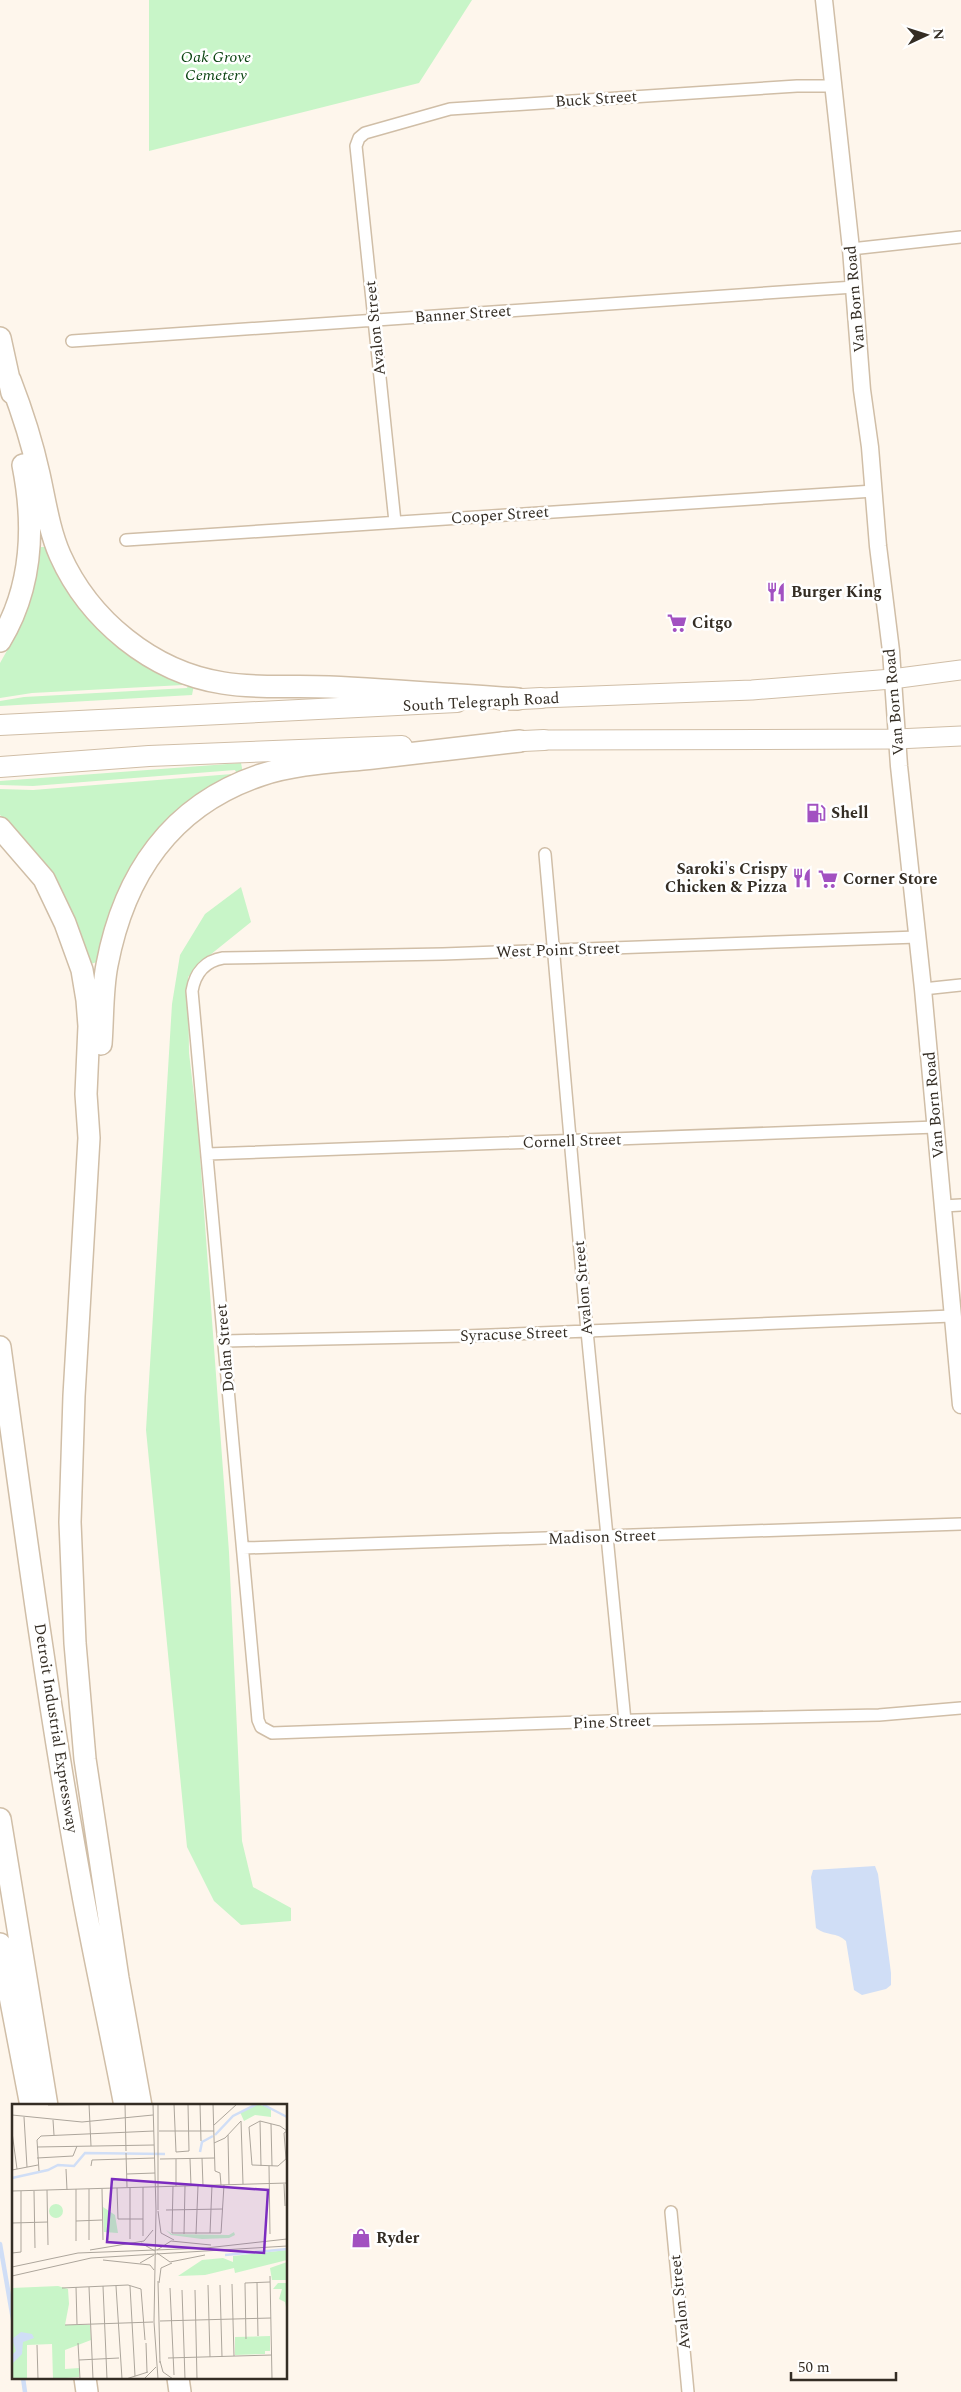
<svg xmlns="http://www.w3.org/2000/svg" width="961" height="2392" font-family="Spectral,serif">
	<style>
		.green { fill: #c8f5c8 }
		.water { fill: #d0def6 }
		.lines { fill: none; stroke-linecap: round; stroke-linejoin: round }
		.stream { stroke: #d0def6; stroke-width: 4.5 }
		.minor-casing { stroke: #d0bea7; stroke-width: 14 }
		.secondary-casing { stroke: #d0bea7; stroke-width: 19 }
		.primary-casing { stroke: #d0bea7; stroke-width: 21 }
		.trunk-casing { stroke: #d0bea7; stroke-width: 22 }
		.motorway-casing { stroke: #d0bea7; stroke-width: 24 }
		.minor { stroke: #fff; stroke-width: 11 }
		.secondary { stroke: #fff; stroke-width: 16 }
		.primary { stroke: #fff; stroke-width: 19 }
		.trunk { stroke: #fff; stroke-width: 20 }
		.motorway { stroke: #fff; stroke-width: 21 }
		.labels { text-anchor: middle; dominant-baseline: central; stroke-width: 5; stroke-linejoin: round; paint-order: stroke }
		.park-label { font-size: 16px; font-style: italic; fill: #0c4412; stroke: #fff }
		.street-label { font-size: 16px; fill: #342d24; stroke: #fff }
		.poi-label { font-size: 16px; font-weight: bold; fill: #342d24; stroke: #fff; text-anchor: start }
		.inset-river { fill: none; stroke: #d0def6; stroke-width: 2.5 }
		.inset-road { fill: none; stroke: #ada69c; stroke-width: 1 }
		.view { fill: #7b2cbf; fill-opacity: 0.15; stroke: #7b2cbf; stroke-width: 2.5 }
		.inset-edge { fill: none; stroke: #342d24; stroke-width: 2.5 }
	</style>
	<rect width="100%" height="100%" fill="#fef6ec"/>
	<path class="green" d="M 149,0 L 472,0 L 419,83 L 149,151 Z
		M 40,547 L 50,547 L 64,578 L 185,681 L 183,685 L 32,693 L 0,698 L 0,663 L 13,640 L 30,598 Z
		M 190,682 L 194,685 L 192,695 L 0,706 L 0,701 L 24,697 L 187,688 Z
		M 241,763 L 243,773 L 238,776 L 235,770 L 33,786 L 0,785 L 0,781 Z
		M 232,774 L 234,778 L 192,803 L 101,961 L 90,964 L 36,854 L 0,815 L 0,789 L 33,790 Z
		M 241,887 L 251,922 L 210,955 L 188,977 L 189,1053 L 198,1129 L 229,1552 L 242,1841 L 253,1887 L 291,1908 L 291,1921 L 241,1925 L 214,1901 L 187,1847 L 146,1430 L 172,1004 L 180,955 L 205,914 Z"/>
	<path class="water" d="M 875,1866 L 878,1874 L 891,1973 L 891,1985 L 886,1989 L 862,1995 L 854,1990 L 846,1941 C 837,1932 826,1936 816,1928 L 811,1877 L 813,1870 Z"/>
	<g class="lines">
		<path class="stream" d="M 0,2244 L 14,2325
			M 23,2378 L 25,2392"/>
		<defs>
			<path id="minor" d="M 851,249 L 961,237
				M 72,341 L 854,287
				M 395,522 L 356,146 L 359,138 L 365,133 L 450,109 L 797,86 L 834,86
				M 126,540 L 874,491
				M 545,854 L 587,1331 L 625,1721
				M 917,937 L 443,954 L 223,958 C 205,961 195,973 192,991 L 258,1720 L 261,1727 L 272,1733 L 637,1720 L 879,1715 L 961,1708
				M 923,989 L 961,985
				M 208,1154 L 936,1127
				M 943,1206 L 961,1205
				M 225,1341 L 465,1336 L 952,1316
				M 243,1548 L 961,1524
				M 671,2212 L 688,2392"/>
			<path id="secondary" d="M 824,0 L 851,249 L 862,390 L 870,447 L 878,546 L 891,651 L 899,766 L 923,989 L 961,1405"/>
			<path id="primary" d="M 541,698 L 752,690 L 892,679 L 961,670
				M 544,740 L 897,739 L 961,736"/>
			<path id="trunk" d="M 501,700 L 541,698
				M 0,725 L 457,702
				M 504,742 L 544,740
				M 0,767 L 149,756 L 402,746"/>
			<path id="motorway" d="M 0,338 L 12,393
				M 10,380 C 22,411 32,442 39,474 C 45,501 49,530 60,555 C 89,620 152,672 223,683 C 258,689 293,685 329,687 C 392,690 455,695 518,699
				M 0,641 C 33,587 35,526 23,465
				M 0,828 L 44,879 L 65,923 L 82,970 L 87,1000 L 89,1026 L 86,1094 L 89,1138 L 74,1396 L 70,1522 L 75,1643 L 85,1759 L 118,1978 L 141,2106
				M 101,1044 C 103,1018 102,990 107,965 C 124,875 171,805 261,775 C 297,763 336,762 373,758 C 422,752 471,747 520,741
				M 0,1347 C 25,1532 50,1718 84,1901 C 97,1970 112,2038 125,2106
				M 0,1819 L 47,2106
				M 0,1944 L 31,2106
				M 85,2378 L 87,2392
				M 178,2378 L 180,2392"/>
		</defs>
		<use href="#minor" class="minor-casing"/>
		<use href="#secondary" class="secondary-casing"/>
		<use href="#primary" class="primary-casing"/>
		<use href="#trunk" class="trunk-casing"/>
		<use href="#motorway" class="motorway-casing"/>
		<use href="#minor" class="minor"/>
		<use href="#secondary" class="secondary"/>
		<use href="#primary" class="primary"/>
		<use href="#trunk" class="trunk"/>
		<use href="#motorway" class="motorway"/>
	</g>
	<defs>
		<symbol id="restaurant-bare" viewBox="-9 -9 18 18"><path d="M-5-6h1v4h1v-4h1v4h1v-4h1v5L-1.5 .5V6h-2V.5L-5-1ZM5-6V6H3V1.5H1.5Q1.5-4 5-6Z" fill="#a251c1" stroke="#fff" stroke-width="2.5" paint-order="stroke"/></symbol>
		<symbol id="supermarket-bare" viewBox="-9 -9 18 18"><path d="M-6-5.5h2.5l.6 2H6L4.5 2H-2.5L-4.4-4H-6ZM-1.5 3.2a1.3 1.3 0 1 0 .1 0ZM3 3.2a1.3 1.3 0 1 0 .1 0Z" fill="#a251c1" stroke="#fff" stroke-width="2.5" paint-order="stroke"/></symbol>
		<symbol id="fuel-bare" viewBox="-9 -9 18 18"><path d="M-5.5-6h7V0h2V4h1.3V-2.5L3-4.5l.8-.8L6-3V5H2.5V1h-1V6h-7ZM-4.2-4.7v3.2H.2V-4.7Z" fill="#a251c1" stroke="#fff" stroke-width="2.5" paint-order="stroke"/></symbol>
		<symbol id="shop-bare" viewBox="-9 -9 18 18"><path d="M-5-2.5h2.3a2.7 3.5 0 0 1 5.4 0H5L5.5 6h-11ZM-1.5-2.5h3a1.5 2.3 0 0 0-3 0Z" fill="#a251c1" stroke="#fff" stroke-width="2.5" paint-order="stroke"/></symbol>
	</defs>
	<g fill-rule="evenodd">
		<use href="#restaurant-bare" x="762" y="578" width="28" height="28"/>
		<use href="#supermarket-bare" x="663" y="609" width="28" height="28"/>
		<use href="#fuel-bare" x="802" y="799" width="28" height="28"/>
		<use href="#restaurant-bare" x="788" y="864" width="28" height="28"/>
		<use href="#supermarket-bare" x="814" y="865" width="28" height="28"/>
		<use href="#shop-bare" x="347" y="2224" width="28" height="28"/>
	</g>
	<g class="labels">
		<g class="park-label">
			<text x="216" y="57">Oak Grove<tspan x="216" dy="18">Cemetery</tspan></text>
		</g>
		<g class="street-label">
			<text transform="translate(596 99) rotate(-4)">Buck Street</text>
			<text transform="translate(855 299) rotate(-95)">Van Born Road</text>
			<text transform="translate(463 314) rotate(-4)">Banner Street</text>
			<text transform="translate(375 328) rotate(-96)">Avalon Street</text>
			<text transform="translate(500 515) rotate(-4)">Cooper Street</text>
			<text transform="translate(481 702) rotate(-3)">South Telegraph Road</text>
			<text transform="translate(894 702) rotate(-95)">Van Born Road</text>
			<text transform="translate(558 950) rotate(-2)">West Point Street</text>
			<text transform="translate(934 1105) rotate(-95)">Van Born Road</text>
			<text transform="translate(572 1141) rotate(-2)">Cornell Street</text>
			<text transform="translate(583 1288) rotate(-95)">Avalon Street</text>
			<text transform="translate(514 1334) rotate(-2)">Syracuse Street</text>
			<text transform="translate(225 1348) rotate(-95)">Dolan Street</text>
			<text transform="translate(602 1537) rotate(-2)">Madison Street</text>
			<text transform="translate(612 1722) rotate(-2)">Pine Street</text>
			<text transform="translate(56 1728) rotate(81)">Detroit Industrial Expressway</text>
			<text transform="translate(680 2302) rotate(-96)">Avalon Street</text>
		</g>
		<g class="poi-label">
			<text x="791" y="592">Burger King</text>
			<text x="692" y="623">Citgo</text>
			<text x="831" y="813">Shell</text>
			<text x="787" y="869" text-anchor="end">Saroki's Crispy<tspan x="787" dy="18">Chicken &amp; Pizza</tspan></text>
			<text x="843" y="879">Corner Store</text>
			<text x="376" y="2238">Ryder</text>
		</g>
	</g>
	<g transform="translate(12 2104)">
		<rect width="275" height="275" fill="#fef6ec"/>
		<path d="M 245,0 L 259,4 L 259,13 L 243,11 L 232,17 L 228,8 ZM37 107a7 7 0 1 1 14 0a7 7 0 1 1-14 0ZM 91,103 L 103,111 L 106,129 L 92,128 ZM 154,126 L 160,130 L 217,131 L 222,128 L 223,131 L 217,134 L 190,135 L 159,131 ZM 275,146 L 275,156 L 223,169 L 222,164 L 193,171 L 166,172 L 190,156 L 211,154 L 221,158 L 221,152 ZM 275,158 L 275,176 L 260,176 L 258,164 ZM 266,179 L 275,179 L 275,208 L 273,198 L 267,195 L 270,185 L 261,185 ZM 46,182 L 56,185 L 57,200 L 53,221 L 78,221 L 79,236 L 53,246 L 53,265 L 67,264 L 67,273 L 41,275 L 40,240 L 15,241 L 15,275 L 0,275 L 0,184 ZM 258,232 L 258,247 L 253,247 L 253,250 L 223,251 L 223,233 Z" fill="#c8f5c8"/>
		<path d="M 9,228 L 20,230 L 22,234 L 11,238 L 10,250 L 0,260 L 0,251 L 4,247 L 0,235 Z" fill="#d0def6"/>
		<path class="inset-river" d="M 250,0 L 275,13M 203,31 L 221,12 L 245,0M 188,48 L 190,38 L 201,32M 0,74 L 36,66 L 46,61 L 62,62 L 73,49 L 153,50M 213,151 L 275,145"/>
		<path class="inset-road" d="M 77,0 L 79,42M 113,0 L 114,47M 141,0 L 144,106M 146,0 L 146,106M 162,0 L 164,48 L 177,47 L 176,0M 188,0 L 189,37M 201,0 L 203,67 L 208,69 L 209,81M 36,1 L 136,0M 0,11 L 70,18 L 141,11M 12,13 L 15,63M 41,16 L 42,31M 229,17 L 231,80M 248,17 L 249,62M 259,20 L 260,62M 202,21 L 225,0M 147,27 L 202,27M 275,27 L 268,22 L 248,17 L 237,23 L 240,61 L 266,62 L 275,54M 0,28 L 5,65M 216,31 L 217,81M 202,39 L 213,34 L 229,17M 25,43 L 142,41M 114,49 L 115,83M 25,54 L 61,52 L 65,42M 190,54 L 191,82M 148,55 L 203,54M 164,55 L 164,82M 178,55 L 179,82M 274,55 L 272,29 L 275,27M 79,62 L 80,56 L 143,54M 257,62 L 258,130M 54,65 L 55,86M 0,66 L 26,61M 27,67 L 25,36 L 29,32 L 142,27M 115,70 L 143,69M 272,80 L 273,102M 161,82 L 160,129 L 209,129 L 212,81M 105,84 L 106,115 L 131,115M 64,85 L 64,137M 77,85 L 77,136M 90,85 L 91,136M 35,86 L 36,141M 0,87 L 275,79M 22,87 L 23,144M 144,106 L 142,218 L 146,275M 154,106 L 211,105M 146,107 L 149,129 L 162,136M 64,117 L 90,116M 0,119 L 36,118M 198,129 L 200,81M 172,130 L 173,82M 184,130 L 186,82M 131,132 L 131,83M 118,135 L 118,83M 129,139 L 143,147M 78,146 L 132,137 L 141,126M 145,146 L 159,137 L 199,141M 0,149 L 9,148 L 9,87M 145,149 L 158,158 L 193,151M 91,156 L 138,161 L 142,166M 128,159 L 142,151M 0,163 L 66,149 L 194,144 L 275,135M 0,172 L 79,154 L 275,142M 258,172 L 260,275M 146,177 L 148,259M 245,178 L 246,232M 147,179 L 149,164 L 160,159M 220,180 L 222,252M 196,181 L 198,253M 208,181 L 210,253M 91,182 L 95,275M 104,182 L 110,275M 118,182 L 123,272M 64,183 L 65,220M 77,183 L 81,275M 50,184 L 116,181 L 129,185 L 133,236M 158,184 L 162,271M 170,186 L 173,275M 183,186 L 185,275M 148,217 L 259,214M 53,221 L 141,218M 234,235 L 233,179 L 258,178M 66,239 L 68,275M 134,239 L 135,268M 25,241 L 26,275M 156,254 L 260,251M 67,256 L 107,254M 148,257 L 151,268 L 161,275M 114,275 L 136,268M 132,275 L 144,263"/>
		<path class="view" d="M 100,75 L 256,86 L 252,149 L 95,138 Z"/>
		<rect width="275" height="275" class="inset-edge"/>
	</g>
	<g transform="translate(926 35) rotate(86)" stroke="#ffffff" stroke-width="4" paint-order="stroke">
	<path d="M0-4L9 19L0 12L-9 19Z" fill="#342d24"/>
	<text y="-8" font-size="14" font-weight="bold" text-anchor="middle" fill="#342d24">N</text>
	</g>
	<path d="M791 2372v8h105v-8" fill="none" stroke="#342d24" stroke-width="2.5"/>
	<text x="798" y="2372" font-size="15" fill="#342d24" stroke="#ffffff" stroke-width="4" paint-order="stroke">50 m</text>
</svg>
